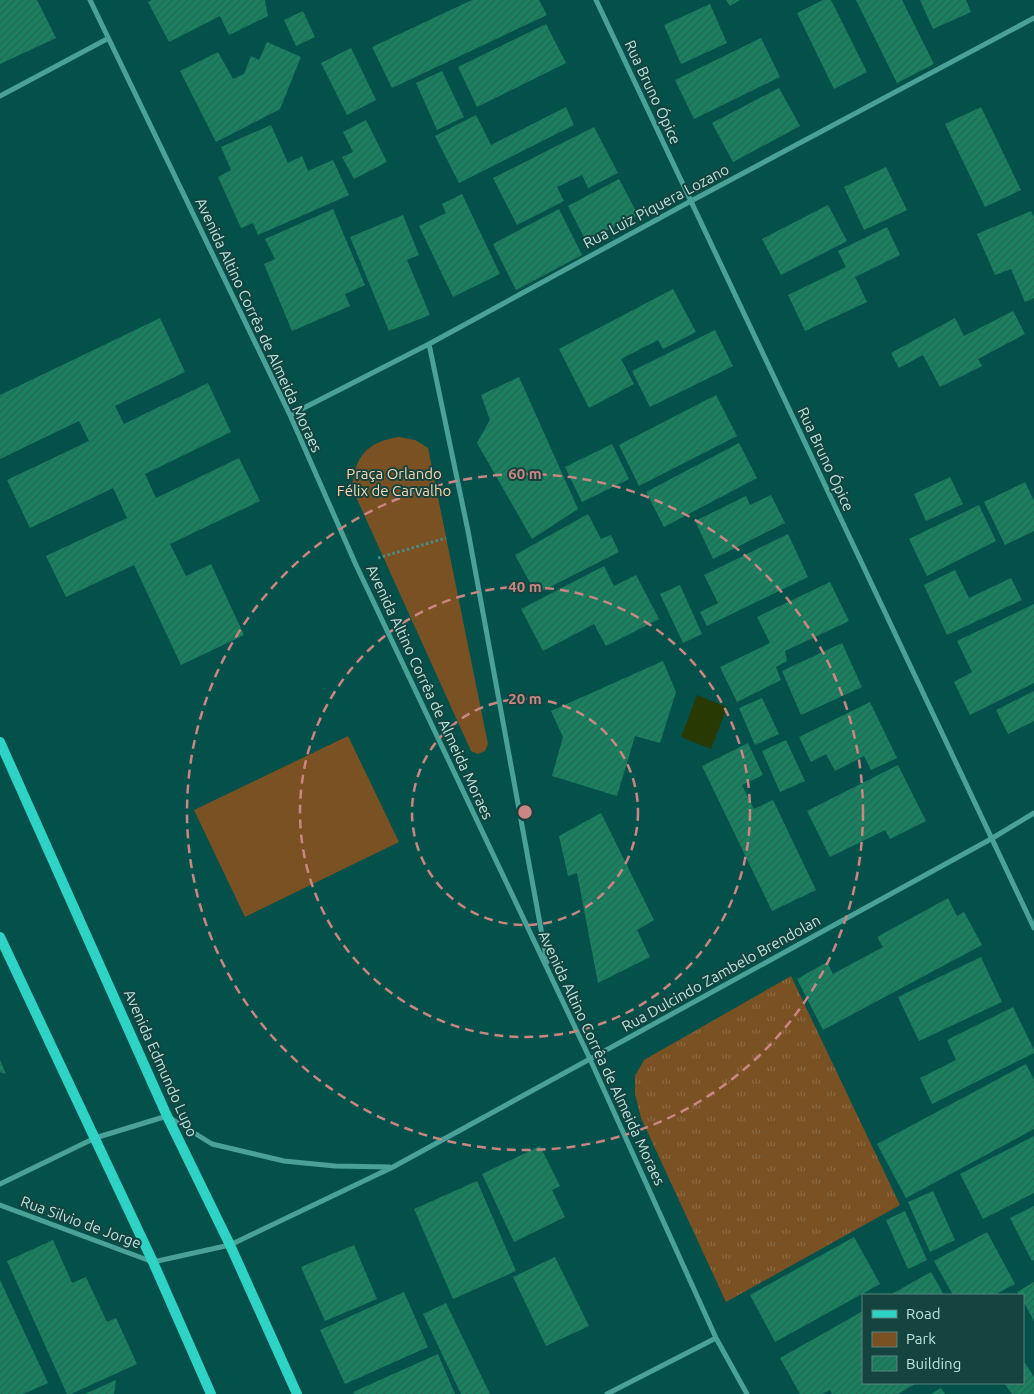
<svg xmlns="http://www.w3.org/2000/svg" width="1034" height="1394" font-family="Ubuntu,sans-serif">
	<style>
		.grass { fill: url(#grass-tufts) }
		.park { fill: #7a5123 }
		.water { fill: #283903 }
		.building { fill: url(#building-hatch) }
		.lines { fill: none; stroke-linecap: round; stroke-linejoin: round }
		.path { stroke: #4b8983; stroke-width: 3; stroke-dasharray: 2.5 2.5; stroke-linecap: butt }
		.street { stroke: #49a197; stroke-width: 5 }
		.secondary { stroke: #2ed3c5; stroke-width: 10 }
		.ring { fill: none; stroke: #c98683; stroke-width: 2.5; stroke-dasharray: 9 6 }
		.labels { text-anchor: middle; dominant-baseline: central; stroke-width: 4; stroke-linejoin: round; paint-order: stroke }
		.street-label { font-size: 15px; fill: #bce4de; stroke: #15433f }
		.park-label { font-size: 15px; fill: #fbd6b1; stroke: #15433f }
		.centre { fill: #c98683; stroke: #15433f; stroke-width: 2.5 }
		.ring-label { font-size: 15px; text-anchor: middle; font-weight: bold; fill: #c98683; stroke: #15433f; stroke-width: 4; stroke-linejoin: round; paint-order: stroke }
	</style>
	<defs>
		<pattern id="grass-tufts" width="24" height="20" patternUnits="userSpaceOnUse" patternTransform="scale(1.25)"><rect width="24" height="20" fill="#7a5123"/><path d="M3 7l-1-3M5 7V3M7 7l1-3M15 17l-1-3M17 17v-4M19 17l1-3" fill="none" stroke="#8b6a42"/></pattern>
		<pattern id="building-hatch" width="6" height="6" patternUnits="userSpaceOnUse" patternTransform="scale(1.25)"><rect width="6" height="6" fill="#1a8160"/><path d="M-1 1l2-2M0 6l6-6M5 7l2-2" fill="none" stroke="#286653"/></pattern>
	</defs>
	<rect width="100%" height="100%" fill="#04514b"/>
	<path class="grass" d="M 791,976 L 900,1205 L 726,1302 L 641,1118 L 635,1094 L 635,1076 L 644,1060 Z"/>
	<path class="park" d="M 399,437 L 415,440 L 428,448 L 488,744 L 485,751 L 478,754 L 471,751 L 352,488 C 355,456 367,442 399,437 Z
		M 348,736 L 399,842 L 245,917 L 194,810 Z"/>
	<path class="water" d="M 697,695 L 727,707 L 711,749 L 681,737 Z"/>
	<path class="building" d="M 0,0 L 37,0 L 56,38 L 0,64 Z
		M 152,0 L 265,0 L 268,16 L 229,35 L 220,16 L 169,42 L 148,2 Z
		M 472,0 L 539,0 L 547,15 L 392,88 L 372,47 Z
		M 726,0 L 740,0 L 730,6 Z
		M 823,0 L 831,0 L 867,72 L 834,89 L 797,13 Z
		M 856,0 L 902,0 L 934,64 L 897,83 Z
		M 920,0 L 966,0 L 971,12 L 933,29 Z
		M 710,4 L 727,43 L 681,64 L 664,25 Z
		M 303,11 L 315,37 L 296,46 L 284,20 Z
		M 546,24 L 566,63 L 477,107 L 458,67 Z
		M 761,38 L 780,77 L 694,119 L 675,80 Z
		M 267,42 L 301,57 L 280,109 L 216,142 L 180,71 L 218,52 L 233,79 L 244,74 L 251,56 L 259,60 Z
		M 351,48 L 376,100 L 347,115 L 321,63 Z
		M 442,71 L 464,117 L 437,130 L 416,83 Z
		M 779,88 L 800,126 L 733,162 L 712,123 Z
		M 566,107 L 574,125 L 459,183 L 435,136 L 476,115 L 491,145 Z
		M 981,107 L 1021,190 L 985,207 L 945,124 Z
		M 366,120 L 387,162 L 354,179 L 342,157 L 353,152 L 343,132 Z
		M 271,125 L 288,163 L 302,156 L 308,171 L 333,160 L 349,195 L 258,235 L 253,223 L 241,228 L 218,177 L 231,170 L 221,147 Z
		M 594,127 L 618,173 L 588,188 L 582,175 L 557,187 L 564,201 L 517,225 L 493,178 Z
		M 886,167 L 907,210 L 864,230 L 844,187 Z
		M 619,179 L 638,215 L 586,241 L 568,206 Z
		M 462,194 L 500,274 L 453,297 L 419,226 L 446,213 L 442,204 Z
		M 828,205 L 847,241 L 781,275 L 762,239 Z
		M 333,209 L 365,285 L 345,294 L 350,306 L 292,331 L 264,264 L 275,259 L 265,239 Z
		M 559,209 L 582,255 L 516,290 L 493,244 Z
		M 1031,211 L 1034,217 L 1034,298 L 1025,302 L 1011,269 L 995,275 L 977,234 Z
		M 403,215 L 419,255 L 407,260 L 430,315 L 389,331 L 350,237 Z
		M 887,227 L 900,255 L 855,277 L 867,302 L 805,331 L 788,295 L 846,267 L 838,251 Z
		M 673,289 L 696,332 L 663,349 L 658,340 L 621,359 L 634,384 L 589,408 L 559,349 Z
		M 1013,311 L 1025,334 L 978,359 L 982,366 L 940,387 L 923,355 L 899,368 L 891,353 L 955,318 L 964,336 Z
		M 160,318 L 185,372 L 115,406 L 124,424 L 208,383 L 231,432 L 145,474 L 156,498 L 239,458 L 260,501 L 170,544 L 186,576 L 211,564 L 244,635 L 181,665 L 134,565 L 66,597 L 46,556 L 127,518 L 113,488 L 30,528 L 7,480 L 89,441 L 79,421 L 0,459 L 0,395 Z
		M 715,330 L 733,366 L 650,407 L 632,371 Z
		M 519,377 L 578,509 L 532,539 L 477,443 L 490,420 L 481,395 Z
		M 716,395 L 737,436 L 639,486 L 619,445 Z
		M 739,443 L 757,478 L 664,527 L 646,492 Z
		M 612,444 L 629,479 L 582,502 L 565,467 Z
		M 950,477 L 963,504 L 926,521 L 914,494 Z
		M 1025,482 L 1034,501 L 1034,531 L 1005,545 L 984,502 Z
		M 771,495 L 785,523 L 713,559 L 695,521 L 746,496 L 750,505 Z
		M 979,505 L 996,541 L 927,576 L 909,539 Z
		M 588,514 L 601,539 L 611,535 L 619,552 L 536,594 L 515,555 Z
		M 788,534 L 808,577 L 707,626 L 700,612 L 718,603 L 704,575 Z
		M 604,566 L 614,586 L 636,575 L 659,619 L 606,646 L 594,624 L 543,651 L 521,609 Z
		M 955,570 L 969,598 L 1011,578 L 1022,600 L 947,635 L 924,585 Z
		M 830,582 L 849,621 L 785,651 L 787,661 L 776,667 L 781,680 L 737,702 L 720,667 L 770,643 L 757,617 Z
		M 680,585 L 702,634 L 683,643 L 660,594 Z
		M 1034,604 L 1034,683 L 970,715 L 954,682 L 972,672 L 957,641 Z
		M 842,643 L 862,687 L 801,715 L 782,671 Z
		M 663,661 L 676,692 L 660,743 L 635,736 L 617,796 L 552,776 L 563,737 L 551,711 Z
		M 1034,691 L 1034,721 L 1008,734 L 996,710 Z
		M 762,698 L 779,734 L 755,745 L 739,708 Z
		M 870,702 L 897,758 L 871,770 L 864,756 L 835,771 L 826,754 L 811,762 L 799,737 Z
		M 786,740 L 805,781 L 780,792 L 762,751 Z
		M 748,743 L 763,775 L 742,785 L 754,809 L 773,800 L 816,890 L 772,911 L 702,766 Z
		M 898,765 L 926,821 L 890,839 L 885,830 L 830,857 L 807,811 Z
		M 601,813 L 654,920 L 637,930 L 650,957 L 598,983 L 577,873 L 568,876 L 559,836 Z
		M 948,898 L 957,916 L 964,912 L 982,945 L 823,1030 L 797,979 L 827,962 L 833,974 L 883,947 L 877,937 Z
		M 981,957 L 1002,1002 L 919,1041 L 898,997 Z
		M 1013,1007 L 1034,1050 L 1034,1053 L 932,1104 L 920,1078 L 956,1060 L 947,1040 Z
		M 0,1060 L 6,1074 L 0,1072 Z
		M 1026,1064 L 1034,1080 L 1034,1129 L 906,1198 L 877,1144 Z
		M 1034,1136 L 1034,1193 L 983,1219 L 960,1174 Z
		M 540,1146 L 560,1186 L 552,1190 L 565,1217 L 514,1242 L 482,1174 Z
		M 477,1181 L 516,1271 L 453,1299 L 414,1209 Z
		M 933,1191 L 955,1240 L 930,1252 L 908,1202 Z
		M 1034,1206 L 1034,1260 L 1032,1261 L 1010,1218 Z
		M 905,1211 L 927,1260 L 908,1269 L 886,1220 Z
		M 987,1232 L 1015,1284 L 994,1295 L 953,1295 L 934,1261 Z
		M 854,1237 L 880,1284 L 775,1342 L 750,1295 Z
		M 53,1240 L 72,1283 L 86,1277 L 107,1322 L 116,1318 L 137,1364 L 71,1394 L 67,1394 L 7,1261 Z
		M 354,1245 L 377,1299 L 325,1321 L 301,1267 Z
		M 555,1257 L 589,1326 L 546,1346 L 513,1277 Z
		M 931,1272 L 944,1295 L 890,1295 Z
		M 0,1280 L 48,1383 L 23,1394 L 0,1394 Z
		M 1034,1282 L 1034,1321 L 1023,1301 L 1023,1295 L 1019,1295 L 1017,1292 Z
		M 404,1292 L 428,1347 L 345,1384 L 320,1330 Z
		M 446,1303 L 490,1394 L 461,1394 L 423,1314 Z
		M 863,1311 L 863,1383 L 914,1383 L 915,1384 L 898,1394 L 832,1394 L 830,1390 L 822,1394 L 800,1394 L 780,1358 Z
		M 438,1354 L 455,1394 L 354,1394 L 353,1392 Z
		M 1025,1363 L 1034,1377 L 1034,1394 L 1012,1394 L 1004,1383 L 1023,1383 L 1023,1364 Z
		M 116,1380 L 114,1394 L 85,1394 Z
		M 941,1388 L 945,1394 L 931,1394 Z"/>
	<g class="lines">
		<path class="path" d="M 378,558 L 446,538"/>
		<path class="street" d="M 90,0 L 290,415 L 356,565 L 590,1059 L 716,1338 L 747,1394
			M 596,0 L 1034,928
			M 0,96 L 107,39
			M 429,344 L 468,531 L 547,962
			M 290,415 L 429,344 L 691,201 L 1034,18
			M 0,1184 L 95,1138 L 167,1116 L 212,1144 L 284,1161 L 335,1166 L 390,1167
			M 0,1205 L 153,1262 L 230,1245 L 393,1167 L 991,839 L 1034,813
			M 607,1394 L 716,1338"/>
		<path class="secondary" d="M 0,742 L 167,1116 L 230,1245 L 297,1394
			M 0,937 L 153,1262 L 211,1394"/>
	</g>
	<g class="ring">
		<circle cx="525" cy="812" r="113"/>
		<circle cx="525" cy="812" r="225"/>
		<circle cx="525" cy="812" r="338"/>
	</g>
	<g class="labels">
		<g class="street-label">
			<text transform="translate(653 92) rotate(65)">Rua Bruno Ópice</text>
			<text transform="translate(656 206) rotate(-28)">Rua Luiz Piquera Lozano</text>
			<text transform="translate(259 325) rotate(65)">Avenida Altino Corrêa de Almeida Moraes</text>
			<text transform="translate(826 459) rotate(65)">Rua Bruno Ópice</text>
			<text transform="translate(430 692) rotate(65)">Avenida Altino Corrêa de Almeida Moraes</text>
			<text transform="translate(721 973) rotate(-29)">Rua Dulcindo Zambelo Brendolan</text>
			<text transform="translate(602 1058) rotate(65)">Avenida Altino Corrêa de Almeida Moraes</text>
			<text transform="translate(161 1063) rotate(66)">Avenida Edmundo Lupo</text>
			<text transform="translate(81 1222) rotate(20)">Rua Silvio de Jorge</text>
		</g>
		<g class="park-label">
			<text x="394" y="473">Praça Orlando<tspan x="394" dy="17">Félix de Carvalho</tspan></text>
		</g>
	</g>
	<circle cx="525" cy="812" r="8" class="centre"/>
	<g class="ring-label">
		<text x="525" y="479">60 m</text>
		<text x="525" y="592">40 m</text>
		<text x="525" y="704">20 m</text>
	</g>
	<rect x="862" y="1294" width="162" height="90" fill="#15433f" stroke="#58837f"/>
	<rect x="872" y="1310" width="25" height="8" fill="#2ed3c5" stroke="#58837f"/>
	<text x="906" y="1319" font-size="15" fill="#bce4de">Road</text>
	<rect x="872" y="1332" width="25" height="15" fill="#7a5123" stroke="#58837f"/>
	<text x="906" y="1344" font-size="15" fill="#bce4de">Park</text>
	<rect x="872" y="1356" width="25" height="15" fill="url(#building-hatch)" stroke="#58837f"/>
	<text x="906" y="1369" font-size="15" fill="#bce4de">Building</text>
</svg>
